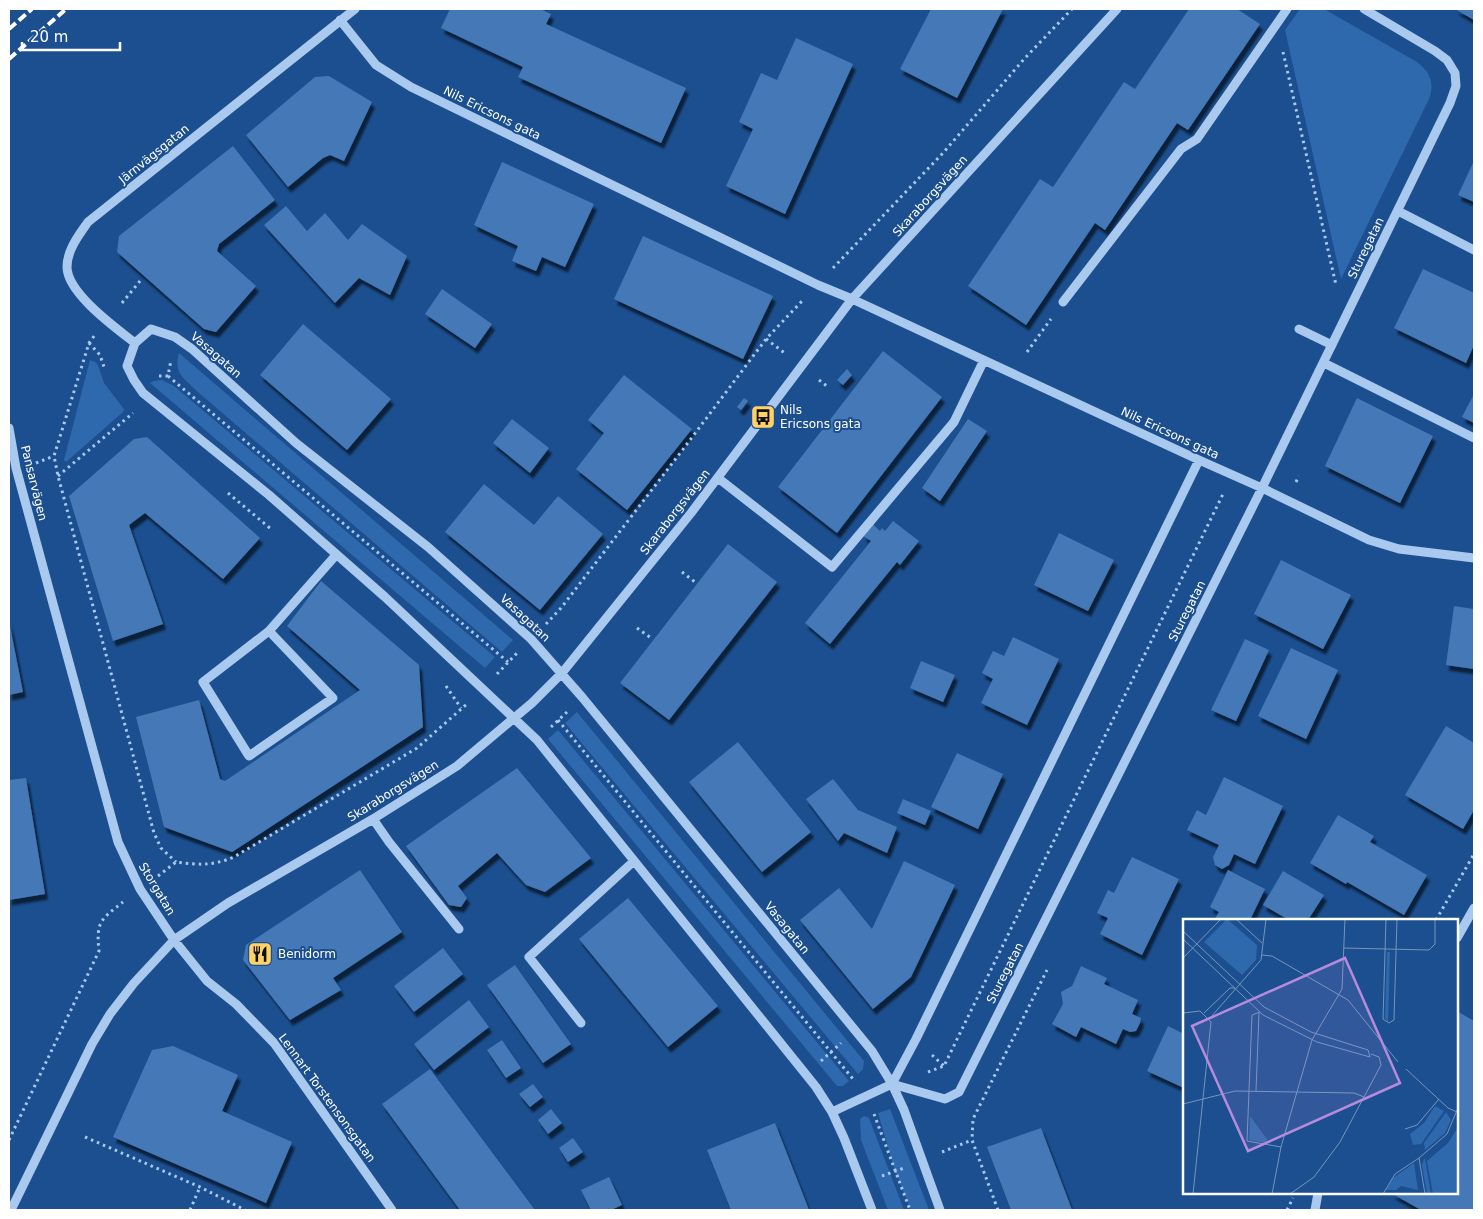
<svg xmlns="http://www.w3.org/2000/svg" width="1483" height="1219" font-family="'DejaVu Sans',sans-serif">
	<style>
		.green { fill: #2e69ad }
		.building { fill: #4478b7; filter: url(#shadow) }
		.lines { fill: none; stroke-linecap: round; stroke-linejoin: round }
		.path { stroke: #a9c9ee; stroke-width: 3; stroke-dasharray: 2.5 4; stroke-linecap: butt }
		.minor { stroke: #a9c9ee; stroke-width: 9 }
		.rail { stroke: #fff; stroke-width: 4; stroke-dasharray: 9 4; stroke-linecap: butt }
		.labels { text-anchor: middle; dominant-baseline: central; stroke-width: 4; stroke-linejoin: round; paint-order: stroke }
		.street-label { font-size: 12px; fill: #fff; stroke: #1b4f8f }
		.poi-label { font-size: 12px; fill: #fff; stroke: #1b4f8f; text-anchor: start }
		.inset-road { fill: none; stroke: #7695bc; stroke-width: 1 }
		.view { fill: #b68bdc; fill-opacity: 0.15; stroke: #b68bdc; stroke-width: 2.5 }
		.inset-edge { fill: none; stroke: #fff; stroke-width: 2.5 }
	</style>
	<defs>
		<filter id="shadow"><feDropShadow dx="3" dy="5.5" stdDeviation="1" flood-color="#0009"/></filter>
	</defs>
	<rect width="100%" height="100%" fill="#1b4f8f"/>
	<path class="green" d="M 1300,9 L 1324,9 L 1417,62 C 1430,72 1435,83 1429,99 L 1341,279 L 1285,30 Z
		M 179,353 L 513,640 L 502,652 L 199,393 C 185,379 173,374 179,353 Z
		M 90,360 L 95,362 L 98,365 L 104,383 L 124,409 L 123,412 L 66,462 L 64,460 Z
		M 162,380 L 174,386 L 495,657 L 485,668 L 150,383 L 154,381 Z
		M 577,712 L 864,1061 L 863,1069 L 858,1074 L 565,723 Z
		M 558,730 L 849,1081 L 843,1086 L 837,1086 L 548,739 Z
		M 890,1109 L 929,1210 L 911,1210 L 895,1171 L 878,1113 Z
		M 864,1116 L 869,1118 L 904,1210 L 888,1210 L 861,1140 L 860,1119 Z"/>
	<path class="building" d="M 450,9 L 540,9 L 551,14 L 546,24 L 686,88 L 661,143 L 518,77 L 523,67 L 441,28 Z
		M 931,9 L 1003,9 L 957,98 L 900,69 Z
		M 1189,9 L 1237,9 L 1260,24 L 1188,130 L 1177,123 L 1105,230 L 1095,223 L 1026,325 L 968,286 L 1040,179 L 1053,187 L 1124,82 L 1135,89 Z
		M 1455,9 L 1474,9 L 1474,20 Z
		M 796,38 L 853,64 L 785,214 L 726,186 L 753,129 L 739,122 L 761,73 L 777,80 Z
		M 329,76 L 372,102 L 344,161 L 330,155 L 323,158 L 288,187 L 246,135 L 315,77 Z
		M 233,146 L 275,200 L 219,244 L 217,251 L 256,286 L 216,332 L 204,329 L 117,252 L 119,236 Z
		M 1474,161 L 1474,202 L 1458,195 Z
		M 502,162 L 594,204 L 565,267 L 542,257 L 536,271 L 512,261 L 518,246 L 474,225 Z
		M 286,206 L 307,231 L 325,213 L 348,240 L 362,224 L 407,256 L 390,295 L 359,278 L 335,303 L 264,225 Z
		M 643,236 L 773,296 L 743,359 L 614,299 Z
		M 1423,269 L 1474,293 L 1474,345 L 1466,363 L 1394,328 Z
		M 442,289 L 492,324 L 475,348 L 425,314 Z
		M 303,324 L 391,399 L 347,450 L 260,375 Z
		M 883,351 L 942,397 L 837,533 L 778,487 Z
		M 847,369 L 852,375 L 843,385 L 837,380 Z
		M 624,375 L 692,429 L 627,510 L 576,469 L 604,433 L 588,420 Z
		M 1474,394 L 1474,423 L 1462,417 Z
		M 744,398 L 748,401 L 741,410 L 737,407 Z
		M 1357,398 L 1433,436 L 1400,503 L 1325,466 Z
		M 512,419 L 549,448 L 530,473 L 493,443 Z
		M 968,419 L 987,431 L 940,501 L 922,488 Z
		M 147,437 L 260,538 L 223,579 L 145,513 L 129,525 L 163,624 L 113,641 L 69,496 L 134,439 Z
		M 484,484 L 534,525 L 558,496 L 603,534 L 540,610 L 445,532 Z
		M 893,521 L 919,541 L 900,565 L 897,562 L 830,644 L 805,623 L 871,541 L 863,536 L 873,524 L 880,531 L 882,528 L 885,531 Z
		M 1059,533 L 1114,560 L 1088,611 L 1034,585 Z
		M 728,544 L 777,582 L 669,720 L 620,683 Z
		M 1281,560 L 1351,595 L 1323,649 L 1254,614 Z
		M 321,581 L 419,665 L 423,727 L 232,852 L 164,827 L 136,717 L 199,700 L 220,779 L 225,781 L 360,690 L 287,626 Z
		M 1454,606 L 1474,609 L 1474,669 L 1446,665 Z
		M 9,621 L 23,692 L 9,695 Z
		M 1013,637 L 1059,659 L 1027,725 L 981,703 L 993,679 L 982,673 L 993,651 L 1004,656 Z
		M 1245,639 L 1269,650 L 1236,721 L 1211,710 Z
		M 1291,648 L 1338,670 L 1306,739 L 1258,716 Z
		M 921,661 L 955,675 L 943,702 L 910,688 Z
		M 1446,726 L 1474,743 L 1474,810 L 1463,829 L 1405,795 Z
		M 738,742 L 811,832 L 762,872 L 689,782 Z
		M 957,753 L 1003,774 L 978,829 L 931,807 Z
		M 517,768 L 591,858 L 545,892 L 526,885 L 497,853 L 458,886 L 467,898 L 461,907 L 449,905 L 406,846 Z
		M 1224,777 L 1283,806 L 1255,864 L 1234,854 L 1229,865 L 1222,869 L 1215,865 L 1213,857 L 1219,845 L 1187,830 L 1197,810 L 1206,815 Z
		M 26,778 L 45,894 L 9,900 L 9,780 Z
		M 833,779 L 858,810 L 897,827 L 887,853 L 844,833 L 838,841 L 806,799 Z
		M 903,799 L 931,811 L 925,825 L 897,813 Z
		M 1338,815 L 1374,836 L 1370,842 L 1427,875 L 1404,915 L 1347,882 L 1346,884 L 1310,863 Z
		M 1132,857 L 1179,879 L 1142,955 L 1100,934 L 1108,918 L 1097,913 L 1108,890 L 1114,893 Z
		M 904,861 L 955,885 L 911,977 L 873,1009 L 800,920 L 839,888 L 872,929 Z
		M 360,870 L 402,932 L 333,978 L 341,990 L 290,1020 L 243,960 L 246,945 Z
		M 1228,870 L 1265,889 L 1250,920 L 1214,920 L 1219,912 L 1210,907 Z
		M 1283,871 L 1324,895 L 1308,920 L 1289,920 L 1263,905 Z
		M 628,898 L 718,1006 L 668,1047 L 579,939 Z
		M 443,948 L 463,974 L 414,1012 L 394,986 Z
		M 515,965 L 571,1044 L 543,1063 L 487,985 Z
		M 1081,966 L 1107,978 L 1104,984 L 1138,1000 L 1132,1014 L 1141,1018 L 1140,1023 L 1136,1031 L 1130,1032 L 1123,1029 L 1116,1044 L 1081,1027 L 1076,1037 L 1052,1024 L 1063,1004 L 1061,992 L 1072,986 Z
		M 469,1000 L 489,1027 L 434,1070 L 414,1044 Z
		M 1457,1011 L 1474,1021 L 1474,1210 L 1421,1210 L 1391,1193 L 1457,1193 Z
		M 1168,1026 L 1184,1034 L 1184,1088 L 1147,1071 Z
		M 502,1040 L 521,1068 L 506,1078 L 487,1050 Z
		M 173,1046 L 238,1075 L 222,1111 L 292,1142 L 266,1203 L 113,1137 L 152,1050 Z
		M 430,1069 L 535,1210 L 460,1210 L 382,1104 Z
		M 533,1084 L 543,1097 L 530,1107 L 519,1094 Z
		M 551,1109 L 562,1123 L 548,1134 L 538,1120 Z
		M 775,1123 L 809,1210 L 731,1210 L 707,1150 Z
		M 1041,1128 L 1072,1210 L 1011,1210 L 987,1147 Z
		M 573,1138 L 583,1152 L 568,1162 L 559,1148 Z
		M 609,1177 L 622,1205 L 611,1210 L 591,1210 L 581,1190 Z"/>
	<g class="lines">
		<path class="path" d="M 1283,52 L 1336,285
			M 833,268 L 943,153 L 1025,58 L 1072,9
			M 122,303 L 140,281
			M 94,336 L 89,343 L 54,456 L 58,476 L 154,833 L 161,848 L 176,862
			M 766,339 L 786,354
			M 89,343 L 100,355 L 104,367
			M 1027,352 L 1051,319
			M 159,376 L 168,376 L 171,360
			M 168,376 L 508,662
			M 819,380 L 828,387
			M 36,463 L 54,456
			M 58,476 L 133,413
			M 1296,482 L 1299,476
			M 228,493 L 271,529
			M 682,572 L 695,582
			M 546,624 L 561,608 L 684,448 L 766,339 L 803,300
			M 637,628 L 651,638
			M 497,674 L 517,653
			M 446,686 L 461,708
			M 558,720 L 853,1079
			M 551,727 L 567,712
			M 158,876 L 176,862 C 200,865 212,866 234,857 L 417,748 L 468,703
			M 1436,920 L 1474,854
			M 932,1055 L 944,1066
			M 821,1061 L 841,1043
			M 928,1072 L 944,1066 L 1223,494
			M 874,1114 L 910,1210
			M 85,1137 L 200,1187 L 245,1210
			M 9,1140 L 99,951 C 96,922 100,920 123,902
			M 942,1152 L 972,1140
			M 882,1176 L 904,1168
			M 190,1210 L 200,1187
			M 998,1210 L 972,1140 L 973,1119 L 1047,970
			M 1287,1210 L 1293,1198"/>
		<path class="minor" d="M 340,20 L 376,65 L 411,87 L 818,285 L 852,299 L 1199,460 L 1262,488 L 1369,540 L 1399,549 L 1474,558
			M 1398,211 L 1474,250
			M 1063,302 L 1181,149 L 1197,139 L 1287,9
			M 1299,329 L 1332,345
			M 135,343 C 116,328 67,293 67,267 C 67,250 79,235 88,222 L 355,9
			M 1324,363 L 1474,438
			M 9,428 L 16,468 L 118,842 L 140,889 L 174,940 L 207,981 L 236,1004 L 274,1043 L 392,1210
			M 718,478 L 832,567 L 954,422 L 984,360
			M 269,631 L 333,698 L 249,756 L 203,682 L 269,631 L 336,555
			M 373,819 L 389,842 L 459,929
			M 1457,938 L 1474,908
			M 581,1023 L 529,957 L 634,861
			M 892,1084 L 945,1099 L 959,1092 L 1262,488 L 1450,103 L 1456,86 L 1455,73 L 1447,60 L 1435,51 L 1364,9
			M 832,1112 L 892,1084 L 916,1039 L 1199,460
			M 11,1210 L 92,1044 L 110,1014 L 134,983 L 174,940 L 228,903 L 373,819 L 457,766 L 532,703 L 562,673 L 691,513 L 852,299 L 1117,9
			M 872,1210 L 844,1138 L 832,1112 L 816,1087 L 537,740 L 385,597 L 269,495 L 143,393 L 134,380 L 127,366 L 135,343 L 151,329 L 175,337 L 192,349 L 296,443 L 428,547 L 531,639 L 582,697 L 872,1051 L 892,1084 L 904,1110 L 940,1210
			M 1315,1210 L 1318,1193"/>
		<path class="rail" d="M 9,29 L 32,9
			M 9,59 L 66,9"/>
	</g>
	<defs>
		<symbol id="bus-square" viewBox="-11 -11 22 22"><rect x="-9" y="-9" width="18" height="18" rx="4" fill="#ffd166" stroke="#1b4f8f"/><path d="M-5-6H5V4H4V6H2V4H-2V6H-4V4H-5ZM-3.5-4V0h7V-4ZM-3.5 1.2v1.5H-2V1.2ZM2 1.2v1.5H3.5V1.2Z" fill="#111"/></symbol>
		<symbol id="restaurant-square" viewBox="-11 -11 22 22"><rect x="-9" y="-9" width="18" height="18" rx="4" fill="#ffd166" stroke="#1b4f8f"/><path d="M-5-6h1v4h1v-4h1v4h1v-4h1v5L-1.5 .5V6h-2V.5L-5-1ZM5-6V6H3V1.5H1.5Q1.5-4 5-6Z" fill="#111"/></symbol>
	</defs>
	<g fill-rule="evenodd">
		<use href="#bus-square" x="749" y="403" width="28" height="28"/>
		<use href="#restaurant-square" x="246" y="940" width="28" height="28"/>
	</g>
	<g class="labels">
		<g class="street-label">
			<text transform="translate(492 113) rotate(26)">Nils Ericsons gata</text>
			<text transform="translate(154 154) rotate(-39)">Järnvägsgatan</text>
			<text transform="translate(930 196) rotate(-48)">Skaraborgsvägen</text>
			<text transform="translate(1366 248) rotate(-64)">Sturegatan</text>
			<text transform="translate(216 355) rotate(41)">Vasagatan</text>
			<text transform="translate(1170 433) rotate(25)">Nils Ericsons gata</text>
			<text transform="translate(34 483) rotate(76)">Pansarvägen</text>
			<text transform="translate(675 512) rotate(-52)">Skaraborgsvägen</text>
			<text transform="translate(1187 611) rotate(-63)">Sturegatan</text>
			<text transform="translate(525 618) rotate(43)">Vasagatan</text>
			<text transform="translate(393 791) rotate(-32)">Skaraborgsvägen</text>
			<text transform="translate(157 889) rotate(59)">Storgatan</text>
			<text transform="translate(787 928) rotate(51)">Vasagatan</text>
			<text transform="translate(1005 973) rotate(-63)">Sturegatan</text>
			<text transform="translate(327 1098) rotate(54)">Lennart Torstensonsgatan</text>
		</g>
		<g class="poi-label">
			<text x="780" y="410">Nils<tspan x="780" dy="14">Ericsons gata</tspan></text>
			<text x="278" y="954">Benidorm</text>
		</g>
	</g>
	<g transform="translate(1183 919)">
		<rect width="275" height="275" fill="#1b4f8f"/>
		<path d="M 44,0 L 74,26 L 73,41 L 59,56 L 21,23 ZM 204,33 L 207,33 L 205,103 L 202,99 ZM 252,187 L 261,192 L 238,225 L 230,226 L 227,215 L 241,204 ZM 263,193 L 268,201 L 262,214 L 242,231 L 241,224 ZM 67,197 L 84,220 L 83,224 L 66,221 ZM 275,208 L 275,275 L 250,275 L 244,242 L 265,224 ZM 241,240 L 242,240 L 248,275 L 244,275 L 239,246 ZM 231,244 L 235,271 L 218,267 L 213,271 L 203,271 L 210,259 Z" fill="#2e69ad"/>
		<path class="inset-road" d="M 53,0 L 79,24M 136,0 L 162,0M 203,0 L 200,100 L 206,104 L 211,101 L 214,0M 0,12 L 81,88 L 128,113 L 185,131 L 187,138 L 134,123 L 80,96 L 0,20M 161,29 L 246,31 L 252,25 L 252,0M 79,36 L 89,37 L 165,81 L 215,143M 0,39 L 38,0M 77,93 L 69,96 L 64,222 L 98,228M 0,94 L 17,92 L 28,103 L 10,275M 21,94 L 47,69 L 52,69M 27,99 L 78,41 L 83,0M 223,150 L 265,189 L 274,193M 73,172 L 76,94M 0,185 L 52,172 L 171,174 L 181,178M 222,210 L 234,206 L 256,180M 89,275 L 98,228 L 129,121 L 159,70 L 162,0M 107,275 L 131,258 L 157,223 L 198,146 L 196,138 L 188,135M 200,275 L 212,255 L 236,239M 242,275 L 236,239 L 264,215 L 275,189"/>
		<path class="view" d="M 162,39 L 217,164 L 65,232 L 9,107 Z"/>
		<rect width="275" height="275" class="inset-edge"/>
	</g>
	<rect width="1483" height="1219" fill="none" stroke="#ffffff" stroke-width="20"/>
	<path d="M22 42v8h98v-8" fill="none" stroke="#ffffff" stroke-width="2.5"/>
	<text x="30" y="42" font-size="15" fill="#ffffff" stroke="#1b4f8f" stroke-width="4" paint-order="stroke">20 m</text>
</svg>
